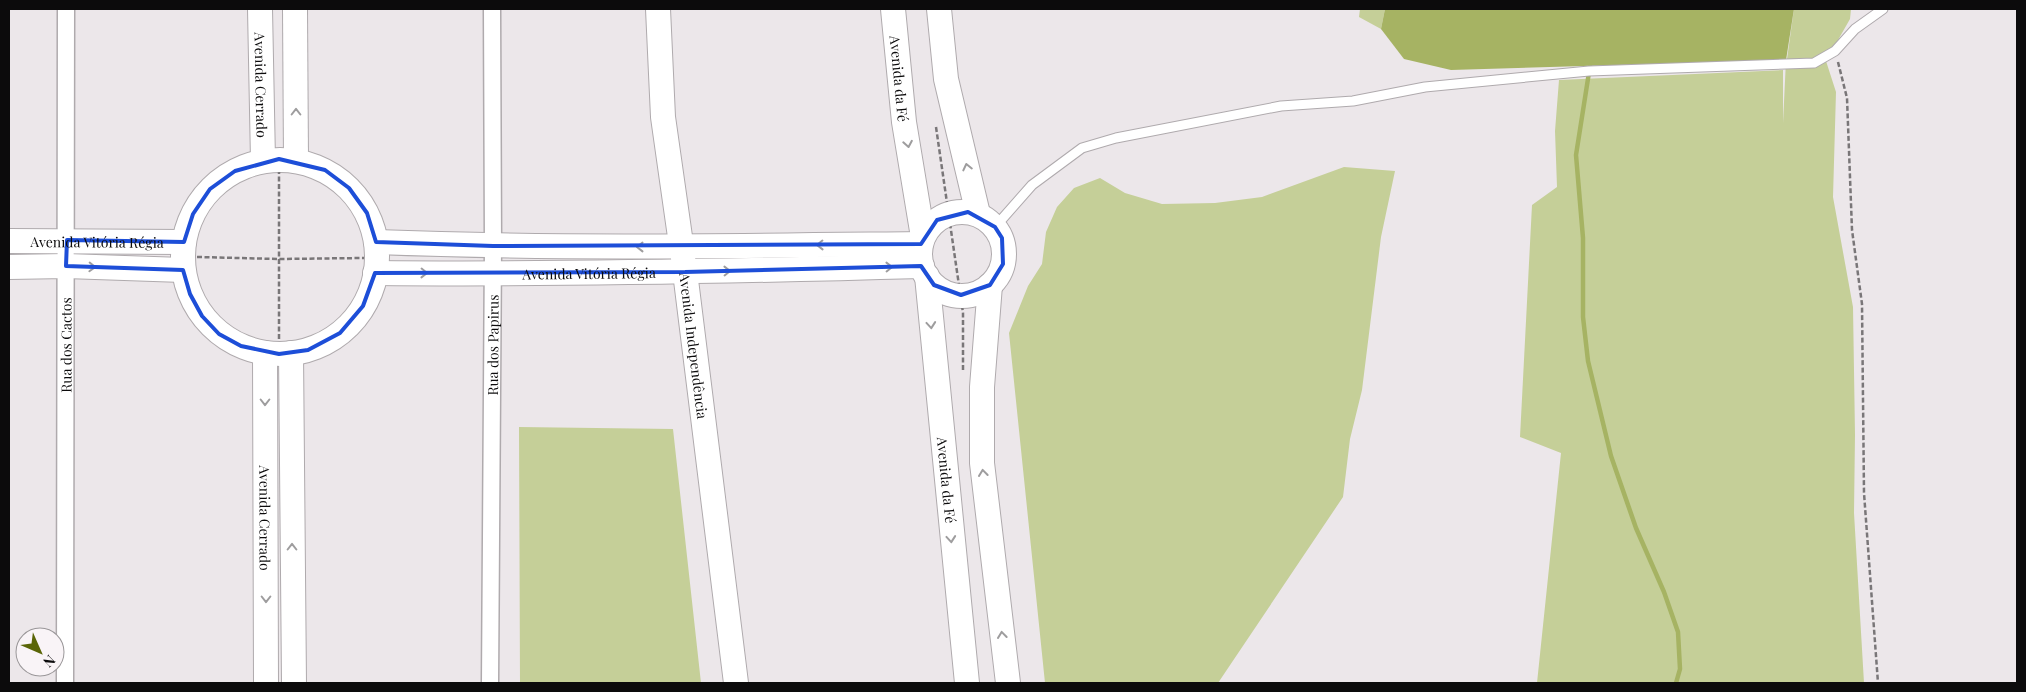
<svg xmlns="http://www.w3.org/2000/svg" width="2026" height="692" font-family="'Playfair Display',serif">
	<style>
		.green { fill: #c5cf98 }
		.water { fill: #a6b363 }
		.lines { fill: none; stroke-linecap: round; stroke-linejoin: round }
		.stream { stroke: #a6b363; stroke-width: 4.5 }
		.lane-casing { stroke: #afaaad; stroke-width: 11 }
		.street-casing { stroke: #afaaad; stroke-width: 19 }
		.secondary-casing { stroke: #afaaad; stroke-width: 26 }
		.path { stroke: #797678; stroke-width: 2.5; stroke-dasharray: 5 2.5; stroke-linecap: butt }
		.lane { stroke: #fff; stroke-width: 9 }
		.street { stroke: #fff; stroke-width: 16 }
		.secondary { stroke: #fff; stroke-width: 24 }
		.oneway { stroke: #9e9d9e }
		.marked { fill: none; stroke: #1d4ed8; stroke-width: 4; stroke-linejoin: round }
		.labels { text-anchor: middle; dominant-baseline: central; stroke-width: 4.5; stroke-linejoin: round; paint-order: stroke }
		.street-label { font-size: 14px; fill: #0c0b0c; stroke: #f9f4f7 }
	</style>
	<rect width="100%" height="100%" fill="#ece7ea"/>
	<path class="green" d="M 1360,9 L 1385,9 L 1381,29 L 1359,17 Z
		M 1794,9 L 1851,9 L 1850,19 L 1826,61 L 1836,92 L 1833,197 L 1853,307 L 1855,435 L 1854,513 L 1864,683 L 1537,683 L 1561,453 L 1520,437 L 1532,205 L 1557,187 L 1555,131 L 1559,80 L 1783,70 L 1783,123 L 1786,60 L 1804,60 L 1787,59 Z
		M 1344,167 L 1395,171 L 1381,237 L 1362,390 L 1350,439 L 1343,497 L 1218,683 L 1045,683 L 1009,333 L 1028,286 L 1042,264 L 1046,232 L 1057,207 L 1074,188 L 1100,178 L 1125,193 L 1162,204 L 1215,203 L 1262,197 Z
		M 519,427 L 673,429 L 701,683 L 520,683 Z"/>
	<path class="water" d="M 1385,9 L 1794,9 L 1786,60 L 1451,70 L 1404,59 L 1381,29 Z"/>
	<g class="lines">
		<path class="stream" d="M 1590,66 L 1576,155 L 1583,238 L 1583,317 L 1588,361 L 1611,456 L 1636,528 L 1664,592 L 1678,632 L 1680,669 L 1676,683"/>
		<defs>
			<path id="lane" d="M 995,227 L 1032,185 L 1082,148 L 1116,138 L 1281,106 L 1353,101 L 1425,87 L 1589,71 L 1814,63 L 1835,51 L 1855,29 L 1883,9"/>
			<g id="street">
				<path id="s1" d="M 65,683 L 66,9"/>
				<path id="s2" d="M 490,683 L 493,246 L 492,9"/>
			</g>
			<g id="secondary">
				<path id="s3" d="M 260,9 L 263,161"/>
				<path d="M 295,9 L 296,161"/>
				<path id="s4" d="M 658,9 L 663,117 L 685,272 L 736,683"/>
				<path id="s5" d="M 893,9 L 904,122 L 923,237"/>
				<path d="M 939,9 L 946,79 L 978,214"/>
				<circle cx="280" cy="257" r="97"/>
				<circle cx="962" cy="254" r="42"/>
				<path id="s6" d="M 9,241 L 184,242"/>
				<path d="M 376,242 C 558,249 739,246 921,244"/>
				<path d="M 9,267 L 66,266 L 183,270"/>
				<path id="s7" d="M 375,273 C 558,275 740,271 922,266"/>
				<path id="s8" d="M 927,276 L 967,683"/>
				<path d="M 990,285 L 982,387 L 982,463 L 1008,683"/>
				<path id="s9" d="M 265,353 L 266,683"/>
				<path d="M 291,353 L 294,683"/>
			</g>
		</defs>
		<use href="#lane" class="lane-casing"/>
		<use href="#street" class="street-casing"/>
		<use href="#secondary" class="secondary-casing"/>
		<path class="path" d="M 1838,62 L 1847,98 L 1852,230 L 1862,304 L 1864,493 L 1878,683
			M 936,127 L 963,313 L 963,372
			M 197,257 L 278,259 L 364,258
			M 279,339 L 279,172"/>
		<use href="#lane" class="lane"/>
		<use href="#street" class="street"/>
		<use href="#secondary" class="secondary"/>
	</g>
	<defs><path id="oneway-chevron" d="M-2-3.5L2.5 0L-2 3.5" fill="none" stroke-width="1.6" stroke-linecap="round" stroke-linejoin="round" transform="scale(1.25)"/></defs>
	<g class="oneway">
		<use href="#oneway-chevron" transform="translate(296 112) rotate(-90)"/>
		<use href="#oneway-chevron" transform="translate(908 144) rotate(80)"/>
		<use href="#oneway-chevron" transform="translate(967 167) rotate(-103)"/>
		<use href="#oneway-chevron" transform="translate(820 245) rotate(179)"/>
		<use href="#oneway-chevron" transform="translate(640 247) rotate(-180)"/>
		<use href="#oneway-chevron" transform="translate(92 267) rotate(2)"/>
		<use href="#oneway-chevron" transform="translate(889 267) rotate(-1)"/>
		<use href="#oneway-chevron" transform="translate(727 271) rotate(-1)"/>
		<use href="#oneway-chevron" transform="translate(424 273) rotate(1)"/>
		<use href="#oneway-chevron" transform="translate(931 325) rotate(85)"/>
		<use href="#oneway-chevron" transform="translate(265 402) rotate(90)"/>
		<use href="#oneway-chevron" transform="translate(983 473) rotate(-97)"/>
		<use href="#oneway-chevron" transform="translate(951 539) rotate(85)"/>
		<use href="#oneway-chevron" transform="translate(292 547) rotate(-90)"/>
		<use href="#oneway-chevron" transform="translate(266 599) rotate(90)"/>
		<use href="#oneway-chevron" transform="translate(1002 635) rotate(-97)"/>
	</g>
	<path class="marked" d="M 279,159 L 325,170 L 349,188 L 367,213 L 376,242 L 493,246 L 921,244 L 937,220 L 968,212 L 995,227 L 1002,238 L 1003,264 L 990,285 L 961,295 L 934,285 L 921,266 L 685,272 L 375,273 L 363,306 L 340,333 L 308,350 L 279,354 L 241,346 L 219,334 L 202,316 L 190,294 L 183,270 L 66,266 L 67,240 L 184,242 L 193,214 L 210,189 L 235,171 Z"/>
	<g class="labels">
		<g class="street-label">
			<text stroke="none"><textPath href="#s5" startOffset="70">Avenida da Fé</textPath></text>
			<text stroke="none"><textPath href="#s3" startOffset="76">Avenida Cerrado</textPath></text>
			<text stroke="none"><textPath href="#s6" startOffset="88">Avenida Vitória Régia</textPath></text>
			<text stroke="none"><textPath href="#s7" startOffset="214">Avenida Vitória Régia</textPath></text>
			<text stroke="none"><textPath href="#s1" startOffset="338">Rua dos Cactos</textPath></text>
			<text stroke="none"><textPath href="#s2" startOffset="338">Rua dos Papirus</textPath></text>
			<text stroke="none"><textPath href="#s4" startOffset="339">Avenida Independência</textPath></text>
			<text stroke="none"><textPath href="#s8" startOffset="205">Avenida da Fé</textPath></text>
			<text stroke="none"><textPath href="#s9" startOffset="165">Avenida Cerrado</textPath></text>
		</g>
	</g>
	<rect width="2026" height="692" fill="none" stroke="#0c0b0c" stroke-width="20"/>
	<g transform="translate(40 652) rotate(135)"><circle r="24" fill="#f9f4f7" stroke="#9a9799"/>
	<path d="M0-4L9 19L0 12L-9 19Z" fill="#5a6507"/>
	<text y="-8" font-size="14" font-weight="bold" text-anchor="middle" fill="#0c0b0c">N</text>
	</g>
</svg>
